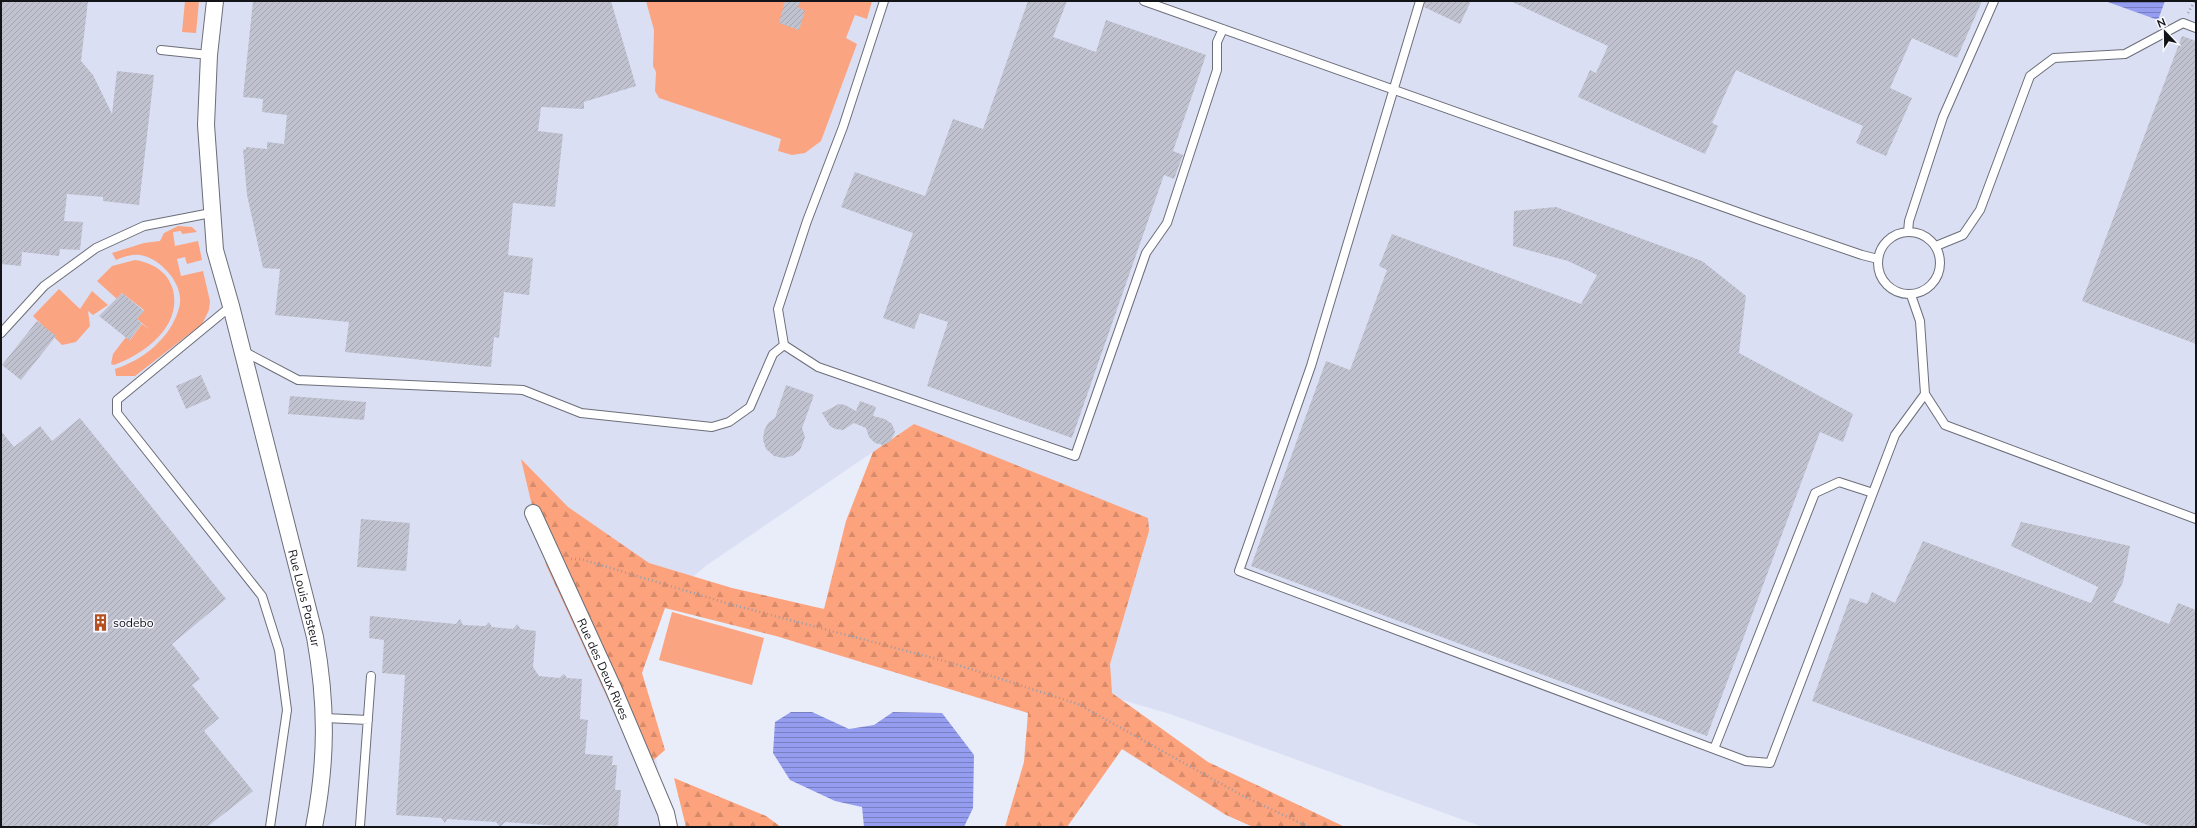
<svg xmlns="http://www.w3.org/2000/svg" width="2197" height="828" font-family="Mulish,sans-serif">
	<style>
		.built { fill: #dbdff3 }
		.grass { fill: #fba481 }
		.forest { fill: url(#forest-firs) }
		.water { fill: url(#water-rules) }
		.building { fill: url(#building-hatch) }
		.lines { fill: none; stroke-linecap: round; stroke-linejoin: round }
		.lane-casing { stroke: #6c6e79; stroke-width: 10 }
		.street-casing { stroke: #6c6e79; stroke-width: 18 }
		.path { stroke: #9a9ca6; stroke-width: 2.5; stroke-dasharray: 1 3; stroke-linecap: butt }
		.lane { stroke: #fff; stroke-width: 8 }
		.street { stroke: #fff; stroke-width: 16 }
		.labels { text-anchor: middle; dominant-baseline: central; stroke-width: 3; stroke-linejoin: round; paint-order: stroke }
		.street-label { font-size: 12px; fill: #131418; stroke: #f8f9ff }
		.poi-label { font-size: 12px; fill: #131418; stroke: #f8f9ff; text-anchor: start }
	</style>
	<defs>
		<pattern id="forest-firs" width="22" height="20" patternUnits="userSpaceOnUse"><rect width="22" height="20" fill="#fca27c"/><path d="M5 1l3.5 6h-7zM16 11l3.5 6h-7z" fill="#d78b6a"/></pattern>
		<pattern id="water-rules" width="6" height="5" patternUnits="userSpaceOnUse"><rect width="6" height="5" fill="#949df0"/><path d="M0 2.5h6" fill="none" stroke="#787fc1"/></pattern>
		<pattern id="building-hatch" width="6" height="6" patternUnits="userSpaceOnUse"><rect width="6" height="6" fill="#c0c2cf"/><path d="M-1 1l2-2M0 6l6-6M5 7l2-2" fill="none" stroke="#a4a6b1"/></pattern>
	</defs>
	<rect width="100%" height="100%" fill="#e9ecf9"/>
	<path class="built" d="M 1,1 L 2196,1 L 2196,827 L 1483,827 L 1170,714 L 1082,688 L 914,424 L 707,565 L 632,628 L 666,813 L 666,827 L 1,827 Z"/>
	<path class="grass" d="M 185,1 L 199,1 L 196,33 L 182,32 Z
		M 646,1 L 872,1 L 867,19 L 855,15 L 846,38 L 857,44 L 821,141 L 805,153 L 792,155 L 778,151 L 781,139 L 659,98 L 655,91 L 656,72 L 653,66 L 654,30 Z
		M 178,226 L 192,227 L 197,232 L 182,234 L 181,231 L 173,232 L 175,246 L 198,241 L 202,260 L 187,264 L 185,257 L 177,259 L 181,276 L 203,271 L 210,301 L 209,310 L 202,324 L 135,376 L 116,376 L 115,369 C 143,360 171,338 179,308 C 186,286 161,258 140,255 C 132,254 123,257 116,260 L 112,253 L 144,243 L 160,241 L 164,233 Z
		M 135,260 C 152,263 168,271 173,290 C 182,327 144,354 114,365 L 111,364 L 113,354 L 126,337 L 130,340 L 142,324 L 150,330 L 137,319 L 144,310 L 122,293 L 117,299 L 97,281 L 112,266 Z
		M 59,289 L 80,309 L 92,291 L 108,305 L 93,315 L 88,311 L 90,326 L 76,342 L 62,345 L 33,316 Z
		M 672,612 L 764,638 L 752,685 L 659,660 Z"/>
	<path class="forest" d="M 914,424 L 1148,518 L 1149,531 L 1110,664 L 1112,693 L 1208,762 L 1345,827 L 1253,827 L 1226,815 L 1122,749 L 1067,827 L 1005,827 L 1024,762 L 1028,713 L 776,636 L 665,608 L 642,673 L 665,750 L 641,771 L 546,565 L 521,459 L 568,507 L 649,563 L 732,588 L 824,609 L 846,521 L 873,452 Z
		M 674,778 L 766,816 L 781,827 L 686,827 Z"/>
	<path class="water" d="M 2105,1 L 2165,1 L 2158,20 Z
		M 791,712 L 812,712 L 849,729 L 874,725 L 893,712 L 942,713 L 974,755 L 973,808 L 964,827 L 864,827 L 862,807 L 835,801 L 790,780 L 773,753 L 775,722 Z"/>
	<path class="building" d="M 1,1 L 88,1 L 81,61 L 93,75 L 112,114 L 117,71 L 154,75 L 139,205 L 103,201 L 103,197 L 67,194 L 64,221 L 83,222 L 80,250 L 60,249 L 59,256 L 22,252 L 21,266 L 1,264 Z
		M 253,1 L 611,1 L 636,86 L 584,102 L 584,109 L 541,107 L 538,131 L 563,134 L 555,207 L 513,203 L 508,255 L 533,258 L 529,295 L 504,292 L 499,338 L 494,337 L 491,367 L 345,352 L 349,322 L 275,315 L 280,269 L 263,268 L 247,195 L 243,149 L 246,150 L 246,147 L 267,149 L 267,142 L 284,144 L 287,115 L 262,112 L 263,99 L 243,97 Z
		M 785,1 L 800,1 L 798,7 L 805,11 L 799,30 L 779,23 Z
		M 1028,1 L 1067,1 L 1053,37 L 1096,52 L 1106,20 L 1206,55 L 1173,151 L 1183,155 L 1174,179 L 1164,175 L 1072,438 L 927,386 L 948,322 L 920,313 L 914,329 L 883,318 L 913,233 L 841,207 L 855,172 L 925,196 L 953,119 L 983,129 Z
		M 1425,1 L 1471,1 L 1460,24 L 1424,7 Z
		M 1510,1 L 1982,1 L 1957,58 L 1912,38 L 1890,88 L 1912,98 L 1886,156 L 1856,143 L 1863,126 L 1736,70 L 1712,123 L 1718,126 L 1705,154 L 1578,97 L 1590,70 L 1596,73 L 1608,46 Z
		M 2182,36 L 2196,41 L 2196,344 L 2082,301 Z
		M 1556,207 L 1702,261 L 1746,296 L 1739,353 L 1853,414 L 1843,442 L 1820,432 L 1707,736 L 1251,566 L 1326,361 L 1350,370 L 1387,270 L 1379,266 L 1392,234 L 1581,304 L 1597,275 L 1568,261 L 1513,246 L 1514,211 Z
		M 122,293 L 144,311 L 137,319 L 142,324 L 129,340 L 99,316 Z
		M 37,321 L 56,336 L 21,380 L 2,365 Z
		M 201,375 L 211,398 L 186,409 L 176,386 Z
		M 786,385 L 814,395 L 802,428 L 805,437 L 803,443 L 800,450 L 792,456 L 783,458 L 774,456 L 766,449 L 763,440 L 764,431 L 768,423 L 775,418 Z
		M 290,396 L 366,402 L 364,420 L 288,414 Z
		M 860,401 L 876,407 L 873,416 L 885,419 L 892,424 L 895,432 L 890,442 L 883,445 L 875,443 L 869,437 L 866,428 L 854,423 L 843,430 L 835,429 L 830,426 L 822,413 L 839,404 L 845,405 L 856,411 Z
		M 80,418 L 226,599 L 172,644 L 200,679 L 192,685 L 219,718 L 204,731 L 253,791 L 207,827 L 1,827 L 1,431 L 14,447 L 40,426 L 52,441 Z
		M 361,519 L 410,523 L 406,571 L 357,567 Z
		M 2021,522 L 2130,546 L 2123,582 L 2113,602 L 2169,624 L 2178,603 L 2196,610 L 2196,827 L 2153,827 L 1812,701 L 1850,598 L 1867,604 L 1872,592 L 1895,603 L 1923,541 L 2091,603 L 2098,587 L 2011,546 Z
		M 370,616 L 456,624 L 460,619 L 463,625 L 485,626 L 489,622 L 492,627 L 513,629 L 517,624 L 521,629 L 536,631 L 533,667 L 539,676 L 559,678 L 564,674 L 567,678 L 582,679 L 580,719 L 588,720 L 585,754 L 613,756 L 612,765 L 617,765 L 615,790 L 621,790 L 618,827 L 573,827 L 505,822 L 500,827 L 496,822 L 447,819 L 445,823 L 441,818 L 396,815 L 405,675 L 382,673 L 384,640 L 369,638 Z"/>
	<g class="lines">
		<defs>
			<path id="lane" d="M 884,1 L 843,127 L 807,221 L 778,309 L 784,345 L 818,367 L 1075,456 L 1146,253 L 1167,223 L 1217,70 L 1217,42 L 1223,29
				M 1144,1 L 1760,220 L 1862,255 L 1878,259
				M 1420,1 L 1311,366 L 1239,571 L 1746,761 L 1770,763 L 1895,435 L 1925,394
				M 161,50 L 209,55
				M 1908,232 L 1909,221 L 1943,117 L 1994,1
				M1878 263a31 31 0 1 1 62 0a31 31 0 1 1-62 0Z
				M 1936,246 L 1963,235 L 1980,210 L 2030,76 L 2054,58 L 2125,54 L 2183,23 L 2196,28
				M 1911,295 L 1920,321 L 1925,394 L 1945,425 L 2196,519
				M 231,306 L 117,400 L 117,413 L 262,596 L 279,650 L 287,710 L 270,827
				M 1,333 L 44,286 L 96,248 L 144,226 L 211,213
				M 243,351 L 298,380 L 523,390 L 581,413 L 712,427 L 729,422 L 750,407 L 773,354 L 784,345
				M 325,718 L 368,720
				M 1714,749 L 1815,493 L 1839,482 L 1873,493
				M 360,826 L 371,676"/>
			<g id="street">
				<path id="s1" d="M 215,1 L 209,55 L 206,125 L 215,250 L 231,306 L 315,637 C 327,703 327,761 314,827"/>
				<path id="s2" d="M 533,513 L 614,690 L 666,813 L 669,827"/>
			</g>
		</defs>
		<use href="#lane" class="lane-casing"/>
		<use href="#street" class="street-casing"/>
		<path class="path" d="M 2188,13 L 2195,1
			M 571,559 L 581,559 L 726,603 L 952,663 L 1078,704 L 1243,796 L 1309,827"/>
		<use href="#lane" class="lane"/>
		<use href="#street" class="street"/>
	</g>
	<defs>
		<symbol id="building-bare" viewBox="-9 -9 18 18"><path d="M-4-6H4V6H1V3H-1V6H-4ZM-2.5-4.3h1.7v1.8h-1.7ZM.8-4.3h1.7v1.8H.8ZM-2.5-1h1.7V.8h-1.7ZM.8-1h1.7V.8H.8Z" fill="#b55020" stroke="#f8f9ff" stroke-width="2.5" paint-order="stroke"/></symbol>
	</defs>
	<g fill-rule="evenodd">
		<use href="#building-bare" x="88" y="610" width="25" height="25"/>
	</g>
	<g class="labels">
		<g class="street-label">
			<text stroke="none"><textPath href="#s1" startOffset="609">Rue Louis Pasteur</textPath></text>
			<text stroke="none"><textPath href="#s2" startOffset="171">Rue des Deux Rives</textPath></text>
		</g>
		<g class="poi-label">
			<text x="113" y="622">sodebo</text>
		</g>
	</g>
	<rect width="2197" height="828" fill="none" stroke="#131418" stroke-width="4"/>
	<g transform="translate(2165 32) rotate(338)" stroke="#f8f9ff" stroke-width="3" paint-order="stroke">
	<path d="M0-3L7 15L0 10L-7 15Z" fill="#131418"/>
	<text y="-6" font-size="11" font-weight="bold" text-anchor="middle" fill="#131418">N</text>
	</g>
</svg>
